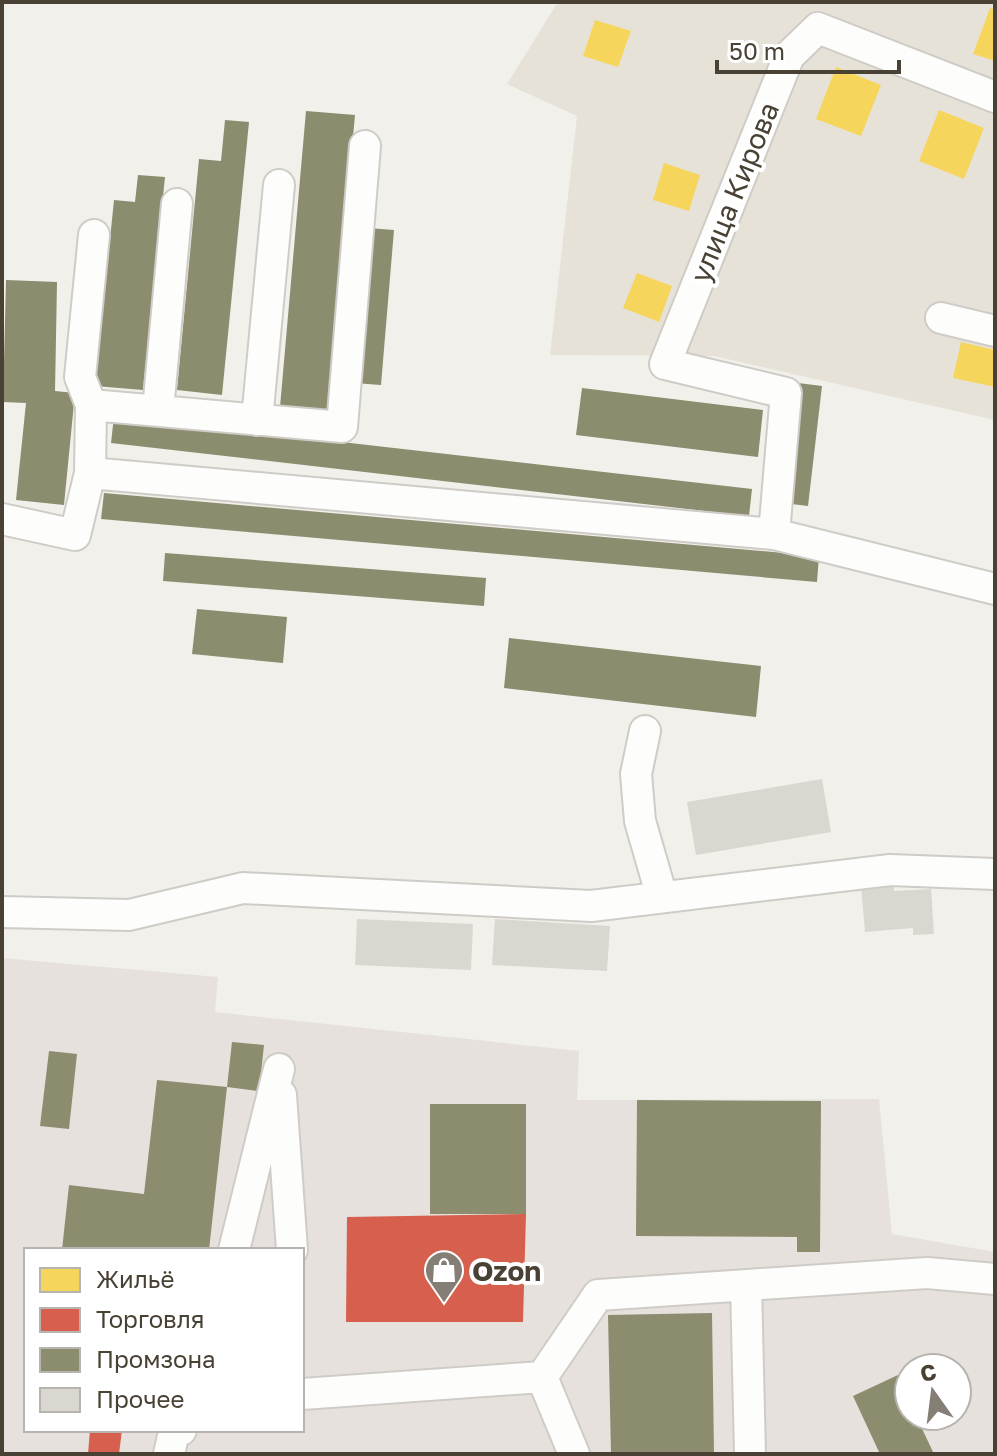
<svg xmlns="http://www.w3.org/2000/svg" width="997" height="1456" font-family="'Golos Text',sans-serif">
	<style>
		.residential { fill: #e7e2d8 }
		.industrial { fill: #e6e1dc; fill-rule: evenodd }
		.homes { fill: #f6d55c }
		.shops { fill: #d6604d }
		.industry { fill: #8c8c6e }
		.building { fill: #dad7d1 }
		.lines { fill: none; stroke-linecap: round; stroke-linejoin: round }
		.minor-casing { stroke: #cfccc7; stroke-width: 34 }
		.minor { stroke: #fdfdfc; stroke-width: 30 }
		.labels { text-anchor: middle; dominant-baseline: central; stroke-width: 8; stroke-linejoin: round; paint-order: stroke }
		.street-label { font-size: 28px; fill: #4a4135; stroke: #fff }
		.poi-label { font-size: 28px; font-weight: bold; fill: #4a4135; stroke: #fff; text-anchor: start }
	</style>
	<rect width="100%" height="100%" fill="#f2f0eb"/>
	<path class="residential" d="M 558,2 L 995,2 L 995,420 L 714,356 L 550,355 L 577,116 L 507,84 Z"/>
	<path class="industrial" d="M 2,958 L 218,977 L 215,1012 L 579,1051 L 577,1100 L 879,1099 L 892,1234 L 995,1252 L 995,1454 L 2,1454 ZM 26,1250 L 302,1250 L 302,1430 L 26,1430 ZM 909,1368 L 957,1368 L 957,1416 L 909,1416 Z"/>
	<path class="homes" d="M 990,8 L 995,10 L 995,61 L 973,54 Z
		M 595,20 L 631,31 L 618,67 L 583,56 Z
		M 836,67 L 881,85 L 861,136 L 816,119 Z
		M 939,110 L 984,128 L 964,179 L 919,161 Z
		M 664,163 L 700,175 L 689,211 L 653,200 Z
		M 637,273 L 672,286 L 659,322 L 623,308 Z
		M 961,342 L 995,350 L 995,387 L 953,378 Z"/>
	<path class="shops" d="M 526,1214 L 523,1322 L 346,1322 L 347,1217 Z
		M 90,1430 L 122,1430 L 119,1454 L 88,1454 Z"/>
	<path class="industry" d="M 306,111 L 355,115 L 328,411 L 280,407 Z
		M 225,120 L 249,122 L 222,395 L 177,390 L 199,159 L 221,161 Z
		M 138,175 L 165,177 L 143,390 L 95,386 L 114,200 L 135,202 Z
		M 368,228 L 394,230 L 381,385 L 354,383 Z
		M 6,280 L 57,282 L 55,391 L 75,393 L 64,505 L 16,500 L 26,403 L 3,402 Z
		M 798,383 L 822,386 L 808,506 L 783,503 Z
		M 582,388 L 763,410 L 758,457 L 576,435 Z
		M 114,416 L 752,489 L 749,516 L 111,443 Z
		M 104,493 L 819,556 L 817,582 L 101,519 Z
		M 165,553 L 486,578 L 484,606 L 163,581 Z
		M 197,609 L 287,617 L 283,663 L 192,654 Z
		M 509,638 L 761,666 L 756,717 L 504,688 Z
		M 232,1042 L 264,1045 L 259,1091 L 227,1087 Z
		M 49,1051 L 77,1054 L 69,1129 L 40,1126 Z
		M 157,1080 L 227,1087 L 209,1250 L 62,1250 L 69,1185 L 144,1194 Z
		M 637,1100 L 821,1101 L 820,1252 L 797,1252 L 797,1237 L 636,1236 Z
		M 430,1104 L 526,1104 L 526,1214 L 430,1214 Z
		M 712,1313 L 714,1454 L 611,1454 L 608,1315 Z
		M 898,1375 L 909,1400 L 909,1416 L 916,1416 L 934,1454 L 880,1454 L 853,1396 Z"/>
	<path class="building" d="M 822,779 L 831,832 L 696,855 L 687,802 Z
		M 894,883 L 894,891 L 931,889 L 934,934 L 913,935 L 913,928 L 865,932 L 861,885 Z
		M 357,919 L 473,924 L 471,970 L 355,965 Z
		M 495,919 L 610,926 L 607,971 L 492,965 Z"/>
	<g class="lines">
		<defs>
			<path id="minor" d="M 995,97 L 818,28 L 789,56 L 665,364 L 786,393 L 774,534 L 995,589
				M 941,318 L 995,331
				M 91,405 L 342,427 L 365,146
				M 158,410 L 177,204
				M 257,420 L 279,185
				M 90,473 L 91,405 L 80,377 L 94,235
				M 2,519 L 75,535 L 90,473 L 774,534
				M 645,731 L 636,774 L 640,821 L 662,897
				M 2,912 L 129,915 L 243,888 L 591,906 L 890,870 L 995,874
				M 281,1095 L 292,1250
				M 234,1250 L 279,1069
				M 746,1285 L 750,1454
				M 542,1377 L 574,1454
				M 302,1394 L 542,1377 L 598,1295 L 927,1273 L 995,1279
				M 169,1454 L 174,1432 L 181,1430"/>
		</defs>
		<use href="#minor" class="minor-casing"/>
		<use href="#minor" class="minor"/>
	</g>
	<defs>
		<symbol id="shop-pin" viewBox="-11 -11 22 30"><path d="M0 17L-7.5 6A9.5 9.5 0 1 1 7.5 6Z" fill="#857e75" stroke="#fff"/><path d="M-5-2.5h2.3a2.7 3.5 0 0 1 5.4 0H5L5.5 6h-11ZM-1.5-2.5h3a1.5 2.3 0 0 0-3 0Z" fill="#fff"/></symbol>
	</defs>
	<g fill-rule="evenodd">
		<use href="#shop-pin" x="422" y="1248" width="44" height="60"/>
	</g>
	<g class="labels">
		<g class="street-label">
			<text transform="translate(734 192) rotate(-68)">улица Кирова</text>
		</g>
		<g class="poi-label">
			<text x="472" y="1270">Ozon</text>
		</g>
	</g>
	<rect width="997" height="1456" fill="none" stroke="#4a4135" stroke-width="8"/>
	<rect x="24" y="1248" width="280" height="184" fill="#ffffff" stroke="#b7b3ae" stroke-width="2"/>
	<rect x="40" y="1268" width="40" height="24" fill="#f6d55c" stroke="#b7b3ae" stroke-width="2"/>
	<text x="96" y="1288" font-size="24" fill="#4a4135">Жильё</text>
	<rect x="40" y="1308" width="40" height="24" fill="#d6604d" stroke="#b7b3ae" stroke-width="2"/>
	<text x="96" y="1328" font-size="24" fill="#4a4135">Торговля</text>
	<rect x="40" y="1348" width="40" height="24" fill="#8c8c6e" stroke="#b7b3ae" stroke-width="2"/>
	<text x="96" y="1368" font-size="24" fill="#4a4135">Промзона</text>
	<rect x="40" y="1388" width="40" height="24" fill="#dad7d1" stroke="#b7b3ae" stroke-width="2"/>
	<text x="96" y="1408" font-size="24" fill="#4a4135">Прочее</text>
	<g transform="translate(933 1392) rotate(346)"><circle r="38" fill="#ffffff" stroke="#b7b3ae" stroke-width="2"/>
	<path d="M0-6L14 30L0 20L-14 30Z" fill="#857e75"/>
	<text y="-12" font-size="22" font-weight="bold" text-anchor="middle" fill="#4a4135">С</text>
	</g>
	<path d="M717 60v12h182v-12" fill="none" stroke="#4a4135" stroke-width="4"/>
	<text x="729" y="60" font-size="24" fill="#4a4135" stroke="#ffffff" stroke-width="6" paint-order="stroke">50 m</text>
</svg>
